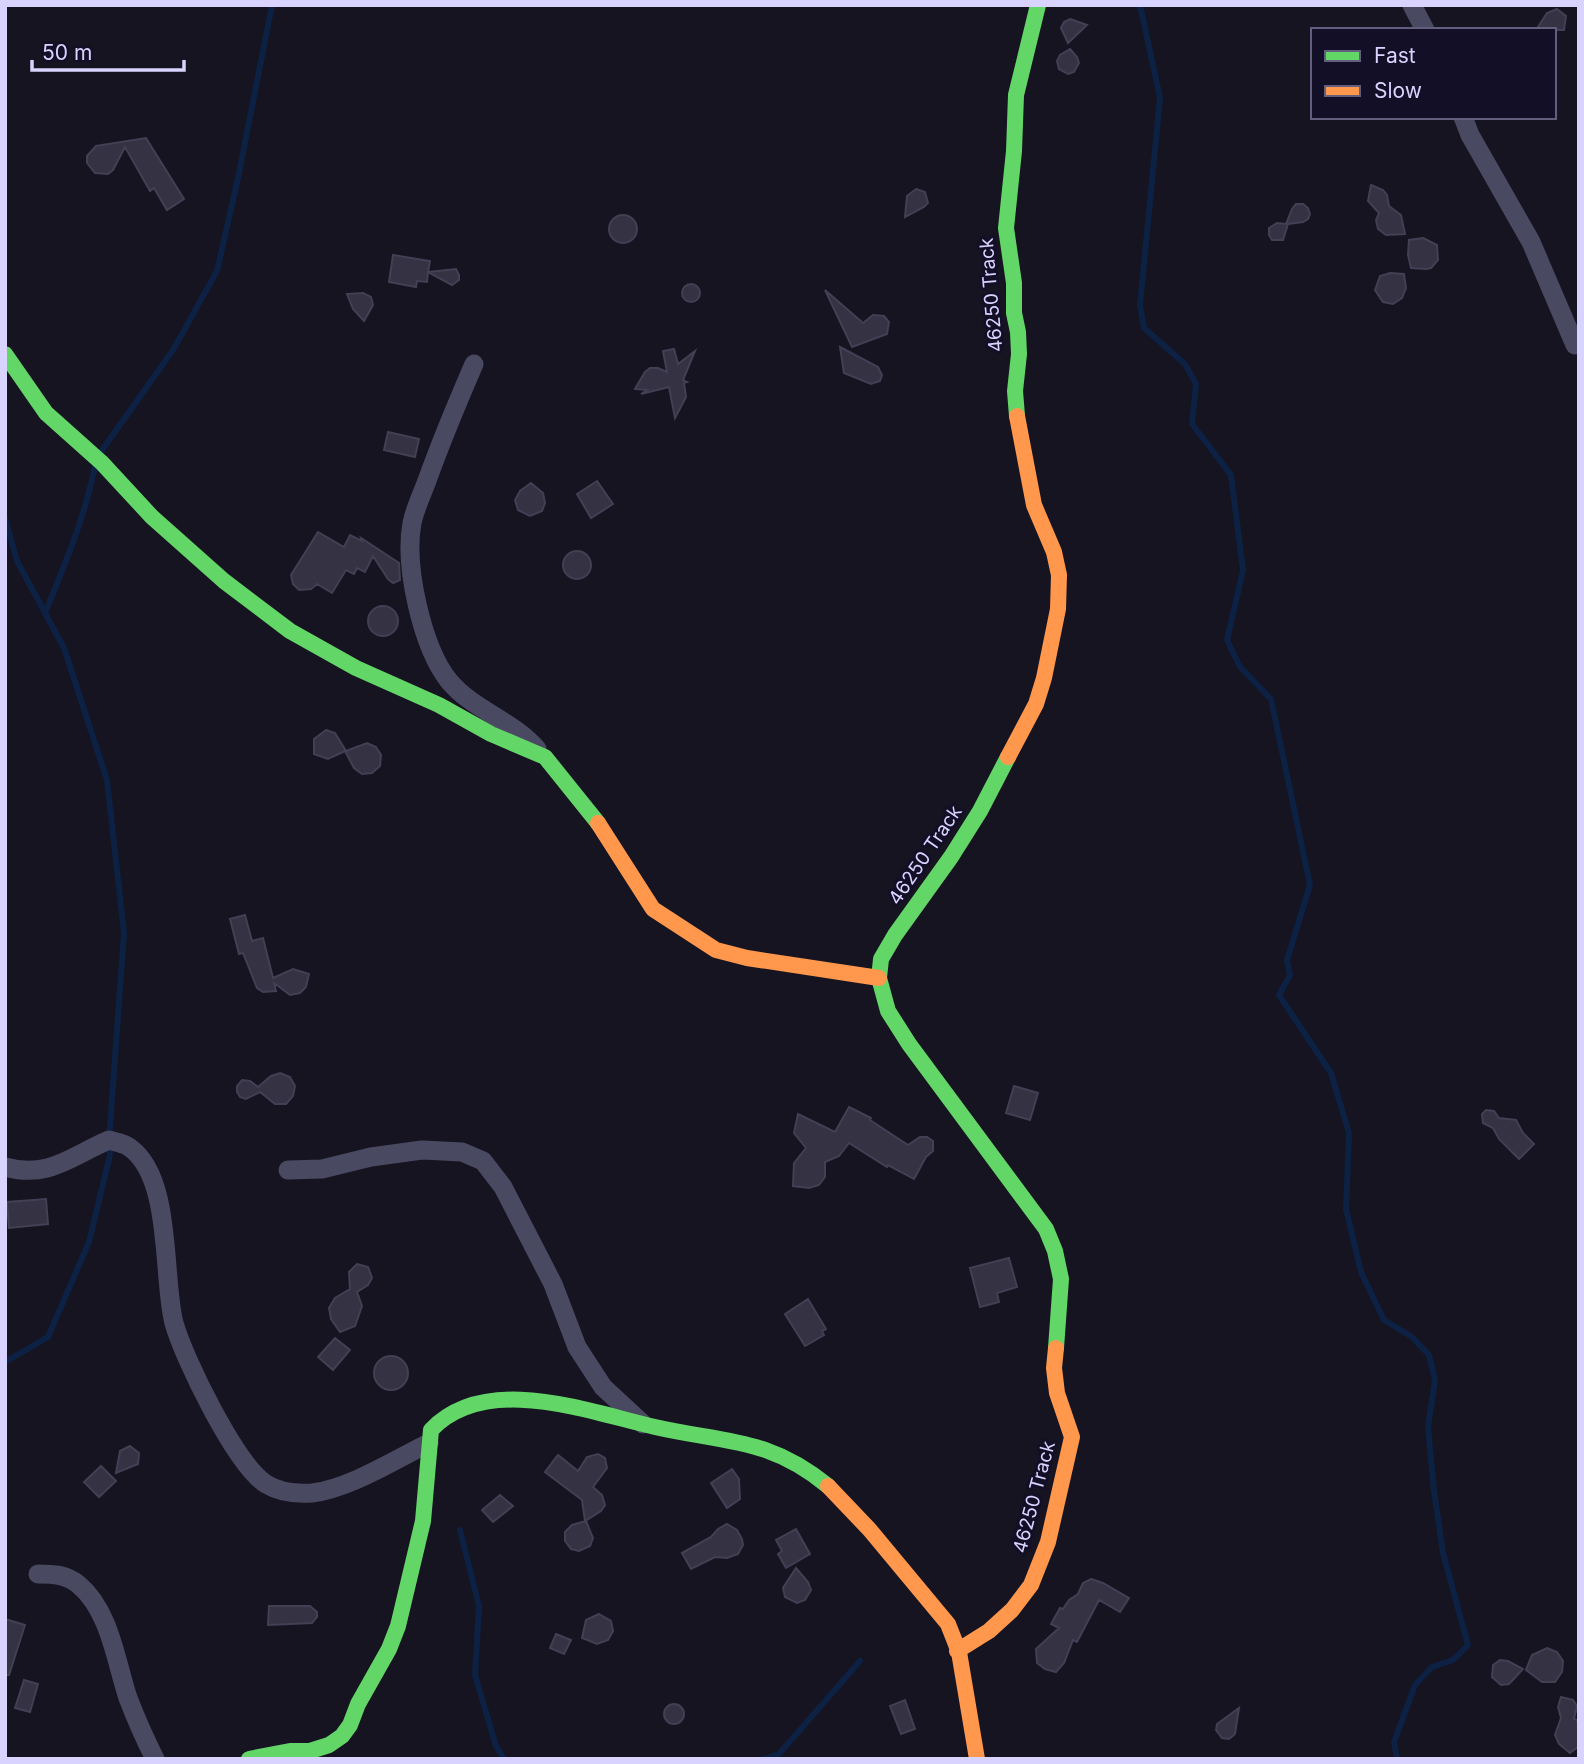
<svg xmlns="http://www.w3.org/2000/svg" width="1584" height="1764" font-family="Inter,sans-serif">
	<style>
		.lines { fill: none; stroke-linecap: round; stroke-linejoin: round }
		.stream { stroke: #0d2144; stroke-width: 6 }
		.building { fill: #343243; stroke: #433f54; stroke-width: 2 }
		.street { stroke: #4a4962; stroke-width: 19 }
		.fast { stroke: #63d668; stroke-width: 16 }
		.slow { stroke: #ff974d; stroke-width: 16 }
		.labels { text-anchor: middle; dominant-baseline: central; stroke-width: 6; stroke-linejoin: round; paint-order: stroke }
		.street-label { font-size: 19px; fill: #d9d4ff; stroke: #130f26 }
	</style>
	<rect width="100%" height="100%" fill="#161421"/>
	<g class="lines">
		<path class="stream" d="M 1140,5 L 1160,98 L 1140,305 L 1144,328 L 1185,364 L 1196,384 L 1192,424 L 1231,475 L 1243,570 L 1227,640 L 1240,667 L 1271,699 L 1310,885 L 1287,960 L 1290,975 L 1279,995 L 1331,1073 L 1349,1133 L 1346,1209 L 1361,1272 L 1384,1320 L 1412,1337 L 1429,1355 L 1435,1380 L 1428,1427 L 1434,1491 L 1443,1553 L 1468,1645 L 1453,1660 L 1432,1667 L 1415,1685 L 1394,1742 L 1397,1759
			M 100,453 L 173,350 L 217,271 L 238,178 L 272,5
			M 5,518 L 17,561 L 64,648 L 107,780 L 124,933 L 109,1140 L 110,1155 L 89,1242 L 48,1337 L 5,1362
			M 45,613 C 65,564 85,517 95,466
			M 460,1530 L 479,1606 L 475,1675 L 496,1746 L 504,1759
			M 764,1759 L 779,1754 L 860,1661"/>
	</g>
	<path class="building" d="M 1557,9 L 1566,16 L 1564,30 L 1536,30 L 1547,13 Z
		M 1070,19 L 1087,25 L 1068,43 L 1061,28 L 1064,22 Z
		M 1070,49 L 1077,57 L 1079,63 L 1074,72 L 1068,74 L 1059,69 L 1057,61 L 1060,55 Z
		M 146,138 L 184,199 L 167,210 L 154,188 L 150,191 L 125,147 L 113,170 L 108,174 L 95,173 L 87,163 L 87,156 L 96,146 Z
		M 1371,185 L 1383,190 L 1387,195 L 1389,206 L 1401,215 L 1405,234 L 1386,235 L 1378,229 L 1376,220 L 1379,213 L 1368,201 Z
		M 916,189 L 925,192 L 928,203 L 924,207 L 905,217 L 907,196 Z
		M 1296,204 L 1303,204 L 1308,208 L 1310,214 L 1308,219 L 1303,222 L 1288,224 L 1283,240 L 1272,240 L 1269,235 L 1269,228 L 1277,223 L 1286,224 L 1292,209 Z
		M609 229a14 14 0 1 1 28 0a14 14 0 1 1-28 0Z
		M 1423,238 L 1437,245 L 1438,260 L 1431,268 L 1426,269 L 1411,268 L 1408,255 L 1409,240 Z
		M 393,255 L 430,261 L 428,272 L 456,269 L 459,275 L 459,280 L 452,285 L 428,272 L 427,282 L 417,281 L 416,287 L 389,282 Z
		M 1390,273 L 1404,274 L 1406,288 L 1402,298 L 1393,304 L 1383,302 L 1375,290 L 1380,276 Z
		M682 293a9 9 0 1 1 18 0a9 9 0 1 1-18 0Z
		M 825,290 L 863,323 L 873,315 L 884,316 L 889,322 L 887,334 L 852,347 Z
		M 347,294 L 363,293 L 371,297 L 373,305 L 364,321 L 353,309 Z
		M 840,347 L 878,367 L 882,375 L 880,381 L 871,384 L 844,373 Z
		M 674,349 L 678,364 L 695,351 L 683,380 L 687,382 L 684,383 L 686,397 L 675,418 L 669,387 L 641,394 L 647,390 L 635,389 L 645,372 L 650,368 L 658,368 L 667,372 L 663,351 Z
		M 388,432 L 419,439 L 415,457 L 384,450 Z
		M 597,481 L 613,504 L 591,518 L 577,494 Z
		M 531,483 L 543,493 L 545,503 L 542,511 L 530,516 L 518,510 L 515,500 L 520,491 Z
		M 318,532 L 344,547 L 350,535 L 362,541 L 361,538 L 399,563 L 400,580 L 393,583 L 388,579 L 373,556 L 365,572 L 357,568 L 354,574 L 346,570 L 332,593 L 317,584 L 311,589 L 299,590 L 293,584 L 291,575 Z
		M563 565a14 14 0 1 1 28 0a14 14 0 1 1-28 0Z
		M368 621a15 15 0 1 1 30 0a15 15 0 1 1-30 0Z
		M 326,730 L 335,733 L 346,751 L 367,743 L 376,747 L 381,755 L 380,766 L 372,773 L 362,774 L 354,768 L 345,751 L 328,759 L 314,754 L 314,739 Z
		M 245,915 L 252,941 L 263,938 L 273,978 L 293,969 L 309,974 L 306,987 L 300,993 L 290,995 L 274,983 L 276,991 L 263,992 L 257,988 L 243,953 L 239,954 L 230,919 Z
		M 280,1073 L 290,1077 L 295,1086 L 293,1096 L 286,1104 L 275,1104 L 260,1092 L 246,1099 L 240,1097 L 237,1092 L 237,1086 L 242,1080 L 250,1081 L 258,1087 L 271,1076 Z
		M 1014,1086 L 1038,1093 L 1030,1120 L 1006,1113 Z
		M 849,1107 L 871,1118 L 870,1120 L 908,1145 L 920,1137 L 927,1137 L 933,1141 L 933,1151 L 926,1157 L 914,1179 L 888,1165 L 887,1167 L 849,1143 L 839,1156 L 825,1162 L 825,1177 L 819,1185 L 809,1188 L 793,1186 L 794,1163 L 806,1148 L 794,1133 L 798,1114 L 835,1132 Z
		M 1486,1110 L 1494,1111 L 1499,1118 L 1516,1120 L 1523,1133 L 1534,1144 L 1519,1159 L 1499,1139 L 1493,1128 L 1483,1123 L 1482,1114 Z
		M 46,1199 L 48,1224 L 9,1228 L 7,1202 Z
		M 1009,1258 L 1017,1287 L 997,1293 L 999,1302 L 980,1307 L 970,1268 Z
		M 357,1264 L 368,1267 L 372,1278 L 368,1285 L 357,1292 L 362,1306 L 355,1326 L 340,1332 L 331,1319 L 329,1308 L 335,1298 L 350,1289 L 349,1272 Z
		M 808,1299 L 826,1329 L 822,1331 L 824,1335 L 805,1346 L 785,1314 Z
		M 335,1338 L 350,1350 L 333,1370 L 318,1357 Z
		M374 1373a17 17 0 1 1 34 0a17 17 0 1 1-34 0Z
		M 130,1446 L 139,1453 L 138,1464 L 116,1473 L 120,1451 Z
		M 598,1454 L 605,1458 L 607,1468 L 593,1487 L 602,1495 L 605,1505 L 601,1511 L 585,1521 L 582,1500 L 545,1472 L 558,1455 L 578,1471 L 587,1457 Z
		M 101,1466 L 116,1481 L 99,1497 L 84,1482 Z
		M 732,1469 L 739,1479 L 740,1499 L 727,1508 L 711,1483 Z
		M 500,1495 L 513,1506 L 493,1522 L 482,1510 Z
		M 586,1521 L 593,1538 L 590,1546 L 579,1551 L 571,1549 L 565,1541 L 565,1532 L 572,1525 Z
		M 727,1524 L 737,1530 L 742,1539 L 743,1545 L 738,1554 L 727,1558 L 715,1557 L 691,1569 L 682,1553 L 711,1537 L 718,1529 Z
		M 796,1529 L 810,1554 L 786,1568 L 778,1554 L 782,1551 L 776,1540 Z
		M 796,1568 L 808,1582 L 811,1590 L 805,1600 L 797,1603 L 785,1597 L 783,1588 Z
		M 1091,1579 L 1103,1583 L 1129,1598 L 1120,1612 L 1099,1600 L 1077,1642 L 1073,1640 L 1064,1663 L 1056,1672 L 1045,1669 L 1037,1663 L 1036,1649 L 1059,1628 L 1051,1624 L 1060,1608 L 1063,1609 L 1069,1600 L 1078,1594 L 1083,1583 Z
		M 269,1606 L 310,1606 L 317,1612 L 317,1617 L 312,1623 L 268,1625 Z
		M 599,1614 L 611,1621 L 613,1631 L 608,1640 L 597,1644 L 582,1638 L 586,1620 Z
		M 5,1619 L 25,1625 L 9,1675 L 5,1675 Z
		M 556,1634 L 571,1640 L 564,1654 L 550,1648 Z
		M 1547,1648 L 1557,1652 L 1563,1661 L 1562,1672 L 1555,1682 L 1542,1682 L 1526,1670 L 1532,1655 Z
		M 1500,1660 L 1508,1661 L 1523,1669 L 1509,1684 L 1501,1685 L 1492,1677 L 1493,1665 Z
		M 24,1680 L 38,1684 L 30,1712 L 15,1708 Z
		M 1561,1697 L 1573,1700 L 1577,1706 L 1574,1719 L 1579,1721 L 1579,1746 L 1570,1753 L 1559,1744 L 1555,1735 L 1561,1718 L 1558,1707 Z
		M 905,1700 L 915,1729 L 901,1734 L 890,1706 Z
		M664 1714a10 10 0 1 1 20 0a10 10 0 1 1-20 0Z
		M 1239,1708 L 1235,1734 L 1229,1739 L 1222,1738 L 1216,1730 L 1217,1724 Z"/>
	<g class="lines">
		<path class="street" d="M 1412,5 L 1425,30
			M 1463,117 L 1470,135 L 1531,242 L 1575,345
			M 474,364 C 458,401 442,439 428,478 C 423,492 415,508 412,523 C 404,566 422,647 449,681 C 473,710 512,720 537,749
			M 5,1167 C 49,1179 71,1156 109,1140 C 115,1142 124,1143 129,1147 C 173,1177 162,1277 174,1323 C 184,1359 236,1465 266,1484 C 279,1492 297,1494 312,1493 C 349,1489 396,1459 429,1443
			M 288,1170 L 322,1169 L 371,1157 L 422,1150 L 462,1152 L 483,1161 L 503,1187 L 553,1284 L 577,1347 L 603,1387 L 643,1424
			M 38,1574 C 53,1574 66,1574 79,1585 C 110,1611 116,1662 128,1698 C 136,1719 145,1739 155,1759"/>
		<path class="fast" d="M 5,354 L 46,413 L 102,463 L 152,517 L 224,581 L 290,631 L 356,668 L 439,705 L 491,734 L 545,757 L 598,823
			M 1017,416 L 1015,391 L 1019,354 L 1018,332 L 1014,313 L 1014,283 L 1006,228 L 1014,151 L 1016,95 L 1038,5
			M 1008,757 L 980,811 L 951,857 L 895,935 L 881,959 L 879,978 L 888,1011 L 909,1044 L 1046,1229 L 1055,1251 L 1061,1279 L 1056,1348
			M 249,1759 L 290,1751 L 310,1751 L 329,1745 L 342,1736 L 350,1725 L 358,1704 L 389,1649 L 398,1626 L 423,1521 L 431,1430 C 486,1372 589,1412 655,1427 C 725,1443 768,1437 828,1486"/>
		<path class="slow" d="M 1008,757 L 1036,704 L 1044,678 L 1058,609 L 1059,575 L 1054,552 L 1034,505 L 1017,416
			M 598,823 L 653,909 L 716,950 L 747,958 L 879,978
			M 828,1486 L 869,1529 L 948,1624 L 959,1652 L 977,1759
			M 957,1651 L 989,1631 L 1012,1610 L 1031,1585 L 1048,1542 L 1072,1437 L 1057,1393 L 1054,1368 L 1056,1348"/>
	</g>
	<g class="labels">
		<g class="street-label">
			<text transform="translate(991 295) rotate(-95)">46250 Track</text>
			<text transform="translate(925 855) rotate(-56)">46250 Track</text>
			<text transform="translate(1034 1497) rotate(-75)">46250 Track</text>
		</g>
	</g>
	<rect width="1584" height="1764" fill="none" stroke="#d9d4ff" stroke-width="14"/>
	<rect x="1311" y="28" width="245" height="91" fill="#130f26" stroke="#625e7d" stroke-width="2"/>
	<rect x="1325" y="51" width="35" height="10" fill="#63d668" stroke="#625e7d" stroke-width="2"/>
	<text x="1374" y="63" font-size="21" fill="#d9d4ff">Fast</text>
	<rect x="1325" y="86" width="35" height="10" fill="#ff974d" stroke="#625e7d" stroke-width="2"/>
	<text x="1374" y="98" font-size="21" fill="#d9d4ff">Slow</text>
	<path d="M32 60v10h152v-10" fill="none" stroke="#d9d4ff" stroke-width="3.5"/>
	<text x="42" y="60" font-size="21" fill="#d9d4ff" stroke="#130f26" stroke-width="5" paint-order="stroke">50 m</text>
</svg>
